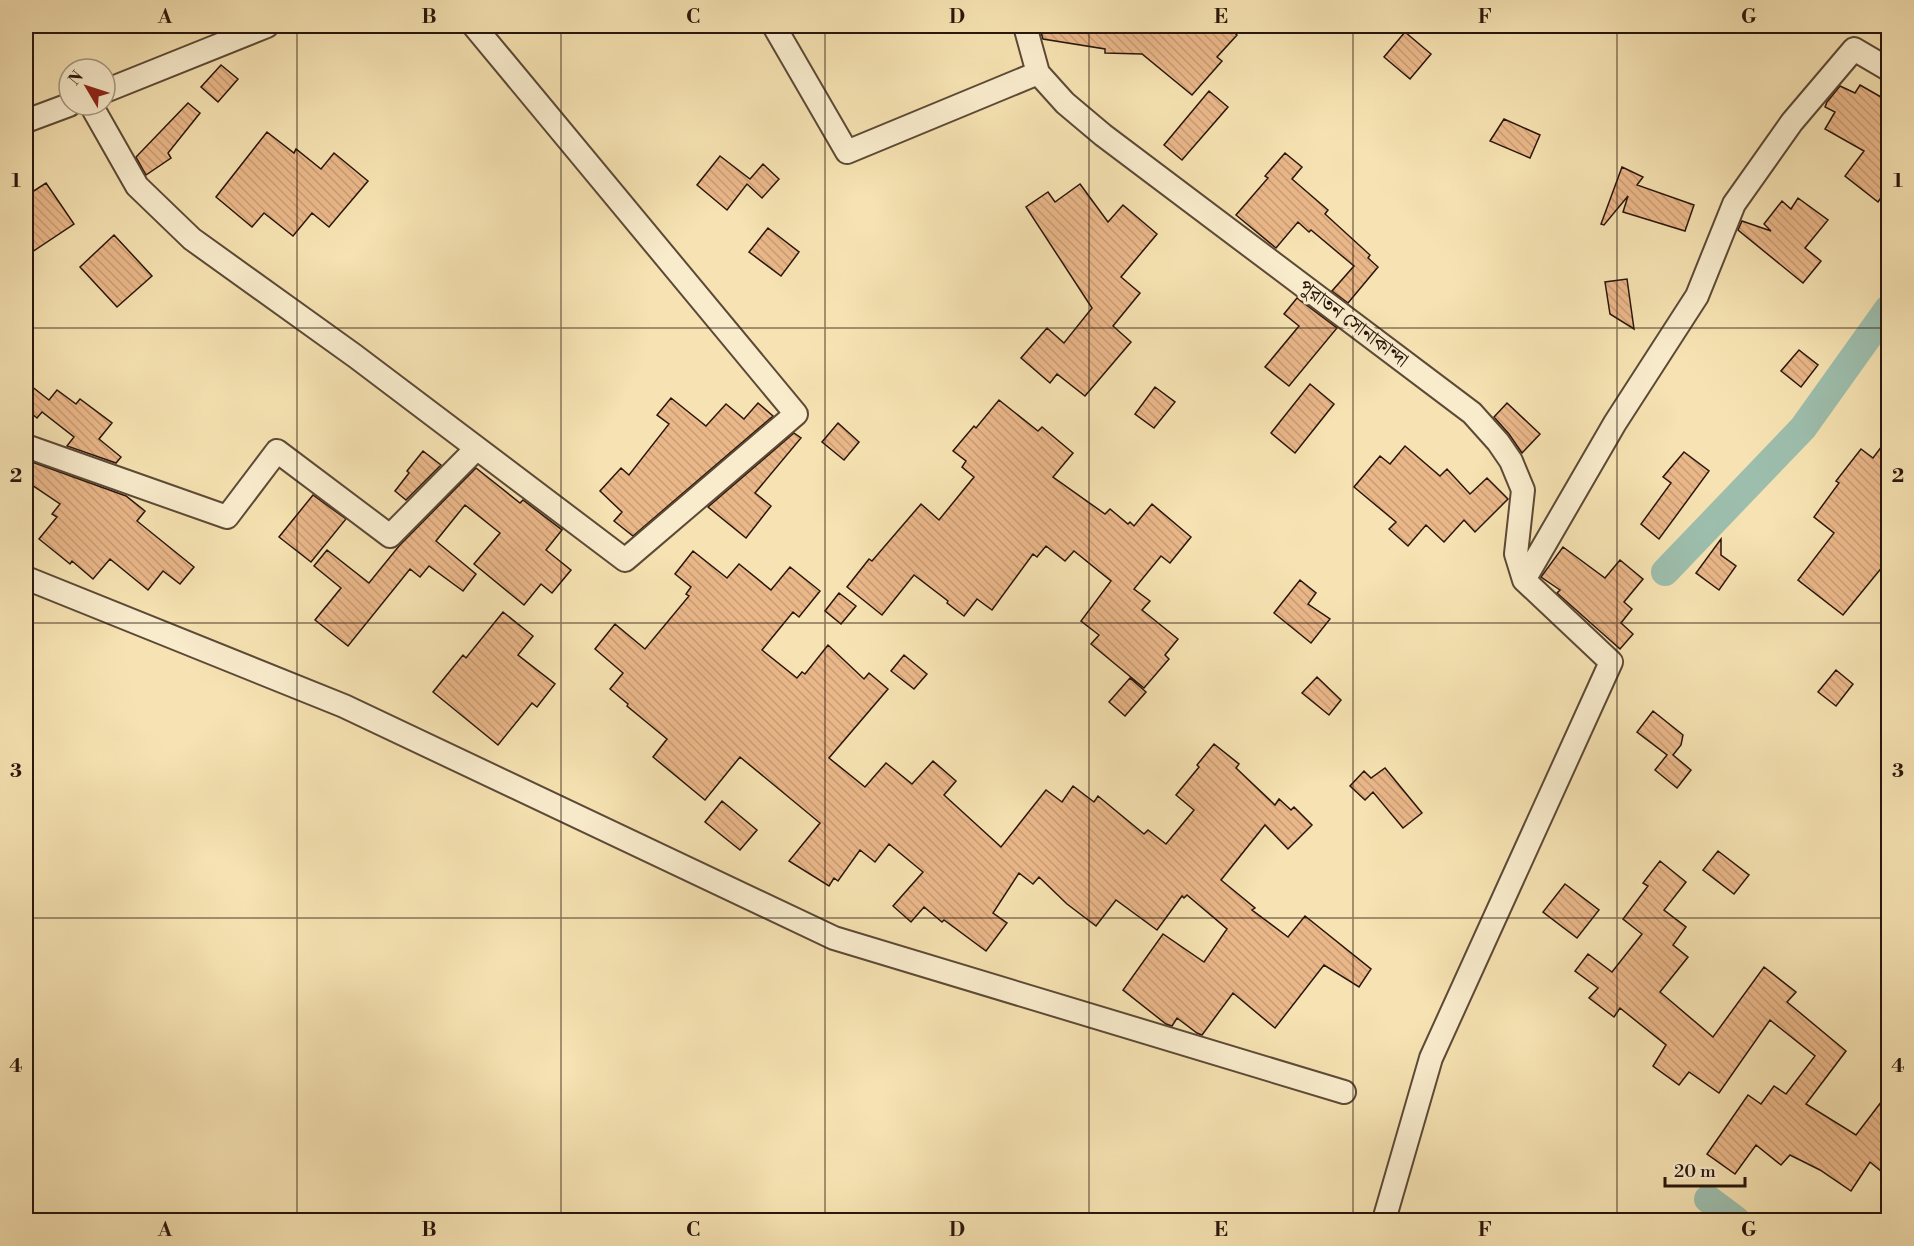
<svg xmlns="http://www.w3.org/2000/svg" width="1914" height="1246" font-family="'Libre Bodoni','Noto Serif Bengali',serif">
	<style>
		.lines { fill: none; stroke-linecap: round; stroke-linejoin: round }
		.canal { stroke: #9dbead; stroke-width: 28 }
		.building { fill: url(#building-back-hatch); stroke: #29160c; stroke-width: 1.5 }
		.street-casing { stroke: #5c4936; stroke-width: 26 }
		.street { stroke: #f9eccd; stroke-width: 22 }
		.grid { fill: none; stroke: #29160c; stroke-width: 1.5; stroke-opacity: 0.55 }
		.labels { text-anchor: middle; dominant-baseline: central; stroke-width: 6; stroke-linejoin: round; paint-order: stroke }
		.street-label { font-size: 20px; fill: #29160c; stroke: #f9eccd }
		.neatline { fill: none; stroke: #29160c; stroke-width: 2 }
		.grid-label { font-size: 20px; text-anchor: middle; font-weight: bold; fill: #29160c }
	</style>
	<defs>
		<pattern id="building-back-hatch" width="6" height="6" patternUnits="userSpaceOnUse" patternTransform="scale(1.5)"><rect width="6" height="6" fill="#eab789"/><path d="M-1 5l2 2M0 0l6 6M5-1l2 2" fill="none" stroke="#c99d75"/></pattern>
	</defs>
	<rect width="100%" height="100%" fill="#f6e2b2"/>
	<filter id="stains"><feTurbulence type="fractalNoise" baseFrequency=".00333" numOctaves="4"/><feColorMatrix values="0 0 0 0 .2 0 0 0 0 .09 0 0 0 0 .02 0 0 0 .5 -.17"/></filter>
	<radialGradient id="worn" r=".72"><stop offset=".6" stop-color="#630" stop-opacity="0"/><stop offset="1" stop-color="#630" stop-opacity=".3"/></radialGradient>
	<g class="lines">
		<path class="canal" d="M 1665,572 L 1803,428 L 1888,309
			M 1708,1199 L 1736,1220"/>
	</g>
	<path class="building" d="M 1039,26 L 1177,29 L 1177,26 L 1226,26 L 1237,35 L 1217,57 L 1222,61 L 1192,95 L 1142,54 L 1105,53 L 1105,49 L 1043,39 Z
		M 1405,32 L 1431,54 L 1410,79 L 1384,57 Z
		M 221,65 L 238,79 L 218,102 L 201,87 Z
		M 1860,85 L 1888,101 L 1888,188 L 1878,202 L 1845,176 L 1864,151 L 1825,129 L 1835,112 L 1825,107 L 1827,102 L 1840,86 L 1855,93 Z
		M 1209,91 L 1228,107 L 1182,160 L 1164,145 Z
		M 188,103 L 200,113 L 168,153 L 171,158 L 146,175 L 136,157 Z
		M 1504,119 L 1540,135 L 1530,158 L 1490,141 Z
		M 267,132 L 294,153 L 296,149 L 321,169 L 334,153 L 368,181 L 329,227 L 312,213 L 293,236 L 264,213 L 252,227 L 216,197 Z
		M 1285,153 L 1302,167 L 1292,179 L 1328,210 L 1325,214 L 1370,255 L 1368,258 L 1378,267 L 1348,303 L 1332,291 L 1354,266 L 1311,230 L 1309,232 L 1298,222 L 1276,248 L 1236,215 L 1268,178 L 1265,176 Z
		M 720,156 L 750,179 L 763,164 L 779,179 L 762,198 L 747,184 L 727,210 L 697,185 Z
		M 1622,167 L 1643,177 L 1637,185 L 1694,205 L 1685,231 L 1623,212 L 1628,196 L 1604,225 L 1601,224 Z
		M 46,183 L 74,224 L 26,256 L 26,196 Z
		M 1080,184 L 1108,222 L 1123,205 L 1157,234 L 1121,277 L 1140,293 L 1113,326 L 1131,342 L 1085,396 L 1057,374 L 1050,383 L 1021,358 L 1047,328 L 1064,343 L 1092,308 L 1026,207 L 1048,192 L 1055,202 Z
		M 1798,198 L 1828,220 L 1805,248 L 1821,261 L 1803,283 L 1738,230 L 1742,221 L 1771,231 L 1764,224 L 1782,201 L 1791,209 Z
		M 768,228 L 799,252 L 781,276 L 749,252 Z
		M 114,235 L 152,276 L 117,307 L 80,267 Z
		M 1627,279 L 1634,329 L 1610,314 L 1605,282 Z
		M 1297,298 L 1337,328 L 1289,386 L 1265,367 L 1299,326 L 1284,314 Z
		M 1799,350 L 1818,365 L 1801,387 L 1781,371 Z
		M 26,382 L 49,400 L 57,390 L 76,404 L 80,399 L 112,423 L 99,439 L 121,457 L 116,463 L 67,446 L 74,437 L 42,412 L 37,418 L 26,409 Z
		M 1310,384 L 1334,404 L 1295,453 L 1271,433 Z
		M 1155,387 L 1175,402 L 1154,428 L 1135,414 Z
		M 671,398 L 706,426 L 726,404 L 744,419 L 758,403 L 773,416 L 633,536 L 614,521 L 622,512 L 600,491 L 621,468 L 629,475 L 669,424 L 657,415 Z
		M 999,400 L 1038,431 L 1042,427 L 1073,453 L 1053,477 L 1105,514 L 1110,509 L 1128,524 L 1130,522 L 1134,526 L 1152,504 L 1191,537 L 1170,563 L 1161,556 L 1134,589 L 1150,601 L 1142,610 L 1178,639 L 1165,655 L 1169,659 L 1144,688 L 1091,644 L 1099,635 L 1081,621 L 1111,581 L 1074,551 L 1065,561 L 1046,546 L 1037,557 L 1033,554 L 992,610 L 977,599 L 964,616 L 947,603 L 948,601 L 914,575 L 882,615 L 847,587 L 869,559 L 872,561 L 921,504 L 939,520 L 974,477 L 962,467 L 966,461 L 953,451 L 974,426 L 976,428 Z
		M 1507,403 L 1540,434 L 1522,453 L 1509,434 L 1494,417 Z
		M 838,423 L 859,442 L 844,460 L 822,442 Z
		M 794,433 L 801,438 L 755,493 L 771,506 L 746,538 L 708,507 Z
		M 1888,438 L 1888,560 L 1843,615 L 1798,580 L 1834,533 L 1814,517 L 1839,483 L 1836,481 L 1861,449 L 1873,458 Z
		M 1405,446 L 1440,476 L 1447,469 L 1470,494 L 1487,478 L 1508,499 L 1475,532 L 1464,520 L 1444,542 L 1426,525 L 1408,546 L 1389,529 L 1396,522 L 1354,487 L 1380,456 L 1390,464 Z
		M 423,451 L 441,465 L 406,500 L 395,491 L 409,473 L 407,471 Z
		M 1684,452 L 1709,471 L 1659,539 L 1641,524 L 1671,483 L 1663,477 Z
		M 32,462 L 126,496 L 145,511 L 137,521 L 194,567 L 180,584 L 163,571 L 148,590 L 110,559 L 93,579 L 72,561 L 70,564 L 39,539 L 57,517 L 52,514 L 60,504 L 26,481 L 26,472 Z
		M 476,468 L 520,503 L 523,500 L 562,530 L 546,550 L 571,570 L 552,593 L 541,584 L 524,605 L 474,564 L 500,533 L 465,505 L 436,541 L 476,574 L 463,591 L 429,566 L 420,577 L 410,569 L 348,646 L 315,620 L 341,588 L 314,566 L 327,550 L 369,583 L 399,546 Z
		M 313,495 L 346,519 L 311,562 L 279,537 Z
		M 1721,539 L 1721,555 L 1736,566 L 1719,590 L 1696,573 Z
		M 1563,547 L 1605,578 L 1620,560 L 1643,579 L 1624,602 L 1632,609 L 1621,623 L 1633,634 L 1620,649 L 1557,593 L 1560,590 L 1541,577 Z
		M 693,551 L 727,578 L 739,564 L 771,590 L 790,567 L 820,591 L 799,617 L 793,612 L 762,650 L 797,678 L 802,672 L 805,674 L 828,645 L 864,679 L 869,673 L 888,689 L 829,758 L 865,787 L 886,763 L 912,784 L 933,761 L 956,781 L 944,795 L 1001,847 L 1046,790 L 1062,802 L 1073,786 L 1094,802 L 1098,796 L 1144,834 L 1148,830 L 1166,844 L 1194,810 L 1176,795 L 1199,767 L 1197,765 L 1214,744 L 1239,764 L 1236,768 L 1275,805 L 1279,799 L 1291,810 L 1294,807 L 1312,825 L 1288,849 L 1265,825 L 1221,880 L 1255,908 L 1252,910 L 1288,937 L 1305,916 L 1371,969 L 1359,987 L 1324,965 L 1275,1028 L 1233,993 L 1202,1035 L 1197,1033 L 1177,1018 L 1172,1026 L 1166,1024 L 1123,990 L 1163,934 L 1204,962 L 1227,929 L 1187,895 L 1184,898 L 1182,896 L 1157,930 L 1116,900 L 1096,926 L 1067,904 L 1039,877 L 1033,884 L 1019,873 L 993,913 L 1007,923 L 986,951 L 944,920 L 942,922 L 924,907 L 911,922 L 893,906 L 923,872 L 889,844 L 875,862 L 860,850 L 838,881 L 834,878 L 829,886 L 789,861 L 820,823 L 740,757 L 705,800 L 653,757 L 667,739 L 627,706 L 628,704 L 610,689 L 623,673 L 595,649 L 615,624 L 645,649 L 689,596 L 686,594 L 691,587 L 675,574 Z
		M 1300,580 L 1316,593 L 1308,604 L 1330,619 L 1311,643 L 1274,613 Z
		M 839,593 L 856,606 L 841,624 L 825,611 Z
		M 503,612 L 533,636 L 518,655 L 555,684 L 537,707 L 532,703 L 498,745 L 433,692 L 463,655 L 466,658 Z
		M 904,655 L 927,674 L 914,689 L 891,671 Z
		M 1836,670 L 1853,684 L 1836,706 L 1818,692 Z
		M 1317,677 L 1341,700 L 1329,715 L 1302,693 Z
		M 1130,678 L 1146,692 L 1125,716 L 1109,702 Z
		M 1653,711 L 1683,735 L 1681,745 L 1673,755 L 1691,770 L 1677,788 L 1655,770 L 1667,755 L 1637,732 Z
		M 1385,768 L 1422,813 L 1403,828 L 1373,792 L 1365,800 L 1350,786 L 1364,771 L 1371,778 Z
		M 722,801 L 757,830 L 740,850 L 705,822 Z
		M 1718,851 L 1749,875 L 1734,894 L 1703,870 Z
		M 1660,861 L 1686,882 L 1664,910 L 1686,927 L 1673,945 L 1688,957 L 1660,992 L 1713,1037 L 1764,967 L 1796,992 L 1787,1002 L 1846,1051 L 1806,1104 L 1856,1135 L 1888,1093 L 1888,1177 L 1870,1162 L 1851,1191 L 1820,1170 L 1790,1155 L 1781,1165 L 1756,1145 L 1735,1174 L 1707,1154 L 1748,1095 L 1761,1104 L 1774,1086 L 1786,1094 L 1815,1056 L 1770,1020 L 1719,1093 L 1689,1072 L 1679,1085 L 1653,1066 L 1666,1045 L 1620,1008 L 1614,1017 L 1589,998 L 1598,988 L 1575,971 L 1588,954 L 1612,972 L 1642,934 L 1623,919 L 1648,886 L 1643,883 Z
		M 1565,884 L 1599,910 L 1577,938 L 1543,912 Z"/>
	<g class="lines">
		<defs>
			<path id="street" d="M 774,26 L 847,152 L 1038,73
				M 1025,26 L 1038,73 L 1065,103 L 1103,135 L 1472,413 L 1498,442 L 1511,461 L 1523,490 L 1516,554 L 1524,580 L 1611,662 L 1431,1058 L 1384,1220
				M 105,91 L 267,26
				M 91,105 L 137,186 L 192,239 L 355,356 L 625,560 L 796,414 L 474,26
				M 26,121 L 69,105
				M 26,446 L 227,517 L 277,451 L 390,536 L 476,449
				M 26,578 L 344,706 L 834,938 L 1344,1092
				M 1524,580 L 1615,423 L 1697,296 L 1734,204 L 1792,122 L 1854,49 L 1888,69"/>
		</defs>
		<use href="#street" class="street-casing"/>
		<use href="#street" class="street"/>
	</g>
	<path class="grid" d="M 297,26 L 297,1220M 561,26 L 561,1220M 825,26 L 825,1220M 1089,26 L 1089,1220M 1353,26 L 1353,1220M 1617,26 L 1617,1220M 26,328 L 1888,328M 26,623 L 1888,623M 26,918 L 1888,918"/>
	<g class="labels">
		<g class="street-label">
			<text transform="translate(1353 324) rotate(37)">পুরাতন সোনাকান্দা</text>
		</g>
	</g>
	<rect width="1914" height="1246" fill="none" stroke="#f6e2b2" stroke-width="66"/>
	<g transform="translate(87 87) rotate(309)"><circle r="28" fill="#f9eccd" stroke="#a69680" stroke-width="1.5"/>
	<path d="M0-4.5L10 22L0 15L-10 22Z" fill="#8f2418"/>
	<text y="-9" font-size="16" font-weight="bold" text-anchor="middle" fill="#29160c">N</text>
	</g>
	<path d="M1665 1177v9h80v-9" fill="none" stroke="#29160c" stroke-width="3"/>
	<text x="1674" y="1177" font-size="18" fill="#29160c" stroke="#f9eccd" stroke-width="4.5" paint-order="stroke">20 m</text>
	<rect x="33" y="33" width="1848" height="1180" class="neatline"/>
	<g class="grid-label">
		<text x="165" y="23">A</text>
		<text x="429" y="23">B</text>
		<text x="693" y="23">C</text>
		<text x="957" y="23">D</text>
		<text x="1221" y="23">E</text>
		<text x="1485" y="23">F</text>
		<text x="1749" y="23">G</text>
		<text x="16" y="187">1</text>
		<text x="1898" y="187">1</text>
		<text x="16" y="482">2</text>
		<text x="1898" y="482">2</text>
		<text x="16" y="777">3</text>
		<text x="1898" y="777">3</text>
		<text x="16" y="1072">4</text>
		<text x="1898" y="1072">4</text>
		<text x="165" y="1236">A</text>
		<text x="429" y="1236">B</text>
		<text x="693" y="1236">C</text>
		<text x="957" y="1236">D</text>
		<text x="1221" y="1236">E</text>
		<text x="1485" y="1236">F</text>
		<text x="1749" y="1236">G</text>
	</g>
	<rect width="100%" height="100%" filter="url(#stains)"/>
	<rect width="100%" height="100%" fill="url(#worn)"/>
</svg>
